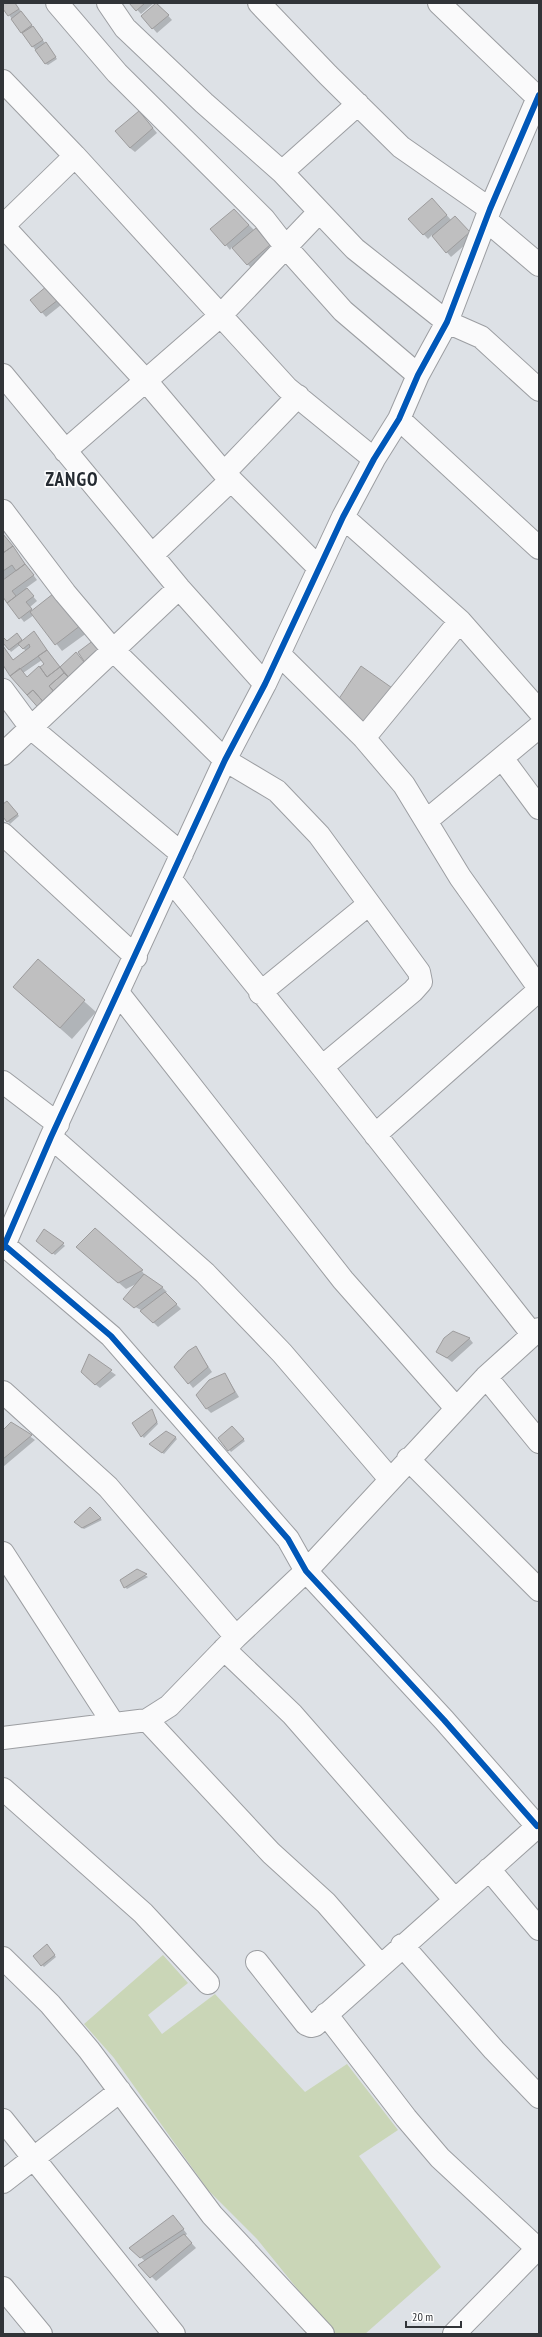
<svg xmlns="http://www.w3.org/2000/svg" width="542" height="2337" font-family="'PT Sans Narrow',sans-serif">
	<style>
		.green { fill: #cad6b7 }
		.shadow { fill: #0003; fill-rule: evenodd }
		.building { fill: #bfbfc0; stroke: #9d9c9d }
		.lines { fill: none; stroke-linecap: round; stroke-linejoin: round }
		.minor-casing { stroke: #9c9ea2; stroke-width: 24 }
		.minor { stroke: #fafafb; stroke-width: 22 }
		.cycleway-casing { stroke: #fff; stroke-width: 8 }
		.cycleway { stroke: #0057b8; stroke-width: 6 }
		.labels { text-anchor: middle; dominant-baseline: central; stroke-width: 3; stroke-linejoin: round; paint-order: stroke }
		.district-label { font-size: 19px; font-weight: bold; letter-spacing: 1px; fill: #252b32; stroke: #fff }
	</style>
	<rect width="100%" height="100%" fill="#dde1e6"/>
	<path class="green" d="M 163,1955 L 188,1983 L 148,2015 L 162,2034 L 215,1994 L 305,2092 L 347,2064 L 398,2130 L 359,2156 L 441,2267 L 365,2334 L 333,2333 L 257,2239 L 208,2190 L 114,2058 L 84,2024 Z"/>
	<path class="shadow" d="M 3,3 L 15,3 L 57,59 L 48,65 L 46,64 L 3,7 Z
		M 131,3 L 154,3 L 141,14 Z
		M 157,3 L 172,20 L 157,33 L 142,16 Z
		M 143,116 L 157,133 L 135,152 L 130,148 Z
		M 436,203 L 451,220 L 455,217 L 474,237 L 451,257 L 432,235 L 428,239 L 410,219 Z
		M 238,214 L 274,250 L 252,269 L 232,247 L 230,250 L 226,245 Z
		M 47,287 L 61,305 L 46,317 L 31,300 Z
		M 3,534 L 37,580 L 26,588 L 37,601 L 30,607 L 33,611 L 91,630 L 62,651 L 34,615 L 24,622 L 3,596 Z
		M 34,633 L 60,667 L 76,654 L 88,667 L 106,655 L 60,700 L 3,662 L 3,646 L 13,660 L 26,651 L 20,645 L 11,652 L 3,641 L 7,643 L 19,636 L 23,642 ZM 42,660 L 45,664 L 44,671 L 27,678 L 23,673 Z
		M 9,804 L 19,816 L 10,824 L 3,816 L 3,805 Z
		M 38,960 L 96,1012 L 72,1039 L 26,998 Z
		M 95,1229 L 142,1271 L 147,1278 L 163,1288 L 167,1292 L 165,1293 L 181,1309 L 158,1327 L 141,1310 L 128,1303 L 138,1283 L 126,1289 L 84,1253 Z
		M 39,1242 L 63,1244 L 65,1246 L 55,1255 Z
		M 469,1338 L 473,1343 L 452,1362 L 437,1351 Z
		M 196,1348 L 212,1372 L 193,1388 L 176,1367 Z
		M 89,1356 L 116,1375 L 100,1388 L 86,1377 Z
		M 225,1374 L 239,1397 L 211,1413 L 207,1409 Z
		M 152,1410 L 158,1424 L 144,1438 L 142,1436 Z
		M 11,1423 L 35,1440 L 3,1467 L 3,1432 Z
		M 232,1428 L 245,1441 L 231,1452 L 220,1438 Z
		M 175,1437 L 177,1439 L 164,1454 L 153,1446 Z
		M 90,1509 L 102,1520 L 84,1529 L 77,1524 Z
		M 137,1570 L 148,1577 L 127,1589 L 125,1587 Z
		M 49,1948 L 56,1957 L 44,1967 L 42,1965 Z
		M 177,2221 L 187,2234 L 185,2236 L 196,2248 L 156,2281 L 140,2265 L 145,2261 L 135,2252 Z"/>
	<path class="building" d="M 3,3 L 15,3 L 19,9 L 8,16 L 3,9 Z
		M 129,3 L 145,3 L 136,11 Z
		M 156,3 L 169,15 L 152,29 L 141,16 Z
		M 21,11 L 32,25 L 21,33 L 11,19 Z
		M 33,26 L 43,40 L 32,47 L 22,33 Z
		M 46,42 L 56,57 L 45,64 L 35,50 Z
		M 139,111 L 153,128 L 130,148 L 115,131 Z
		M 432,198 L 447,215 L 423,235 L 408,219 Z
		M 234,209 L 249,225 L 225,246 L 210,229 Z
		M 455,216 L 470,232 L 446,253 L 432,236 Z
		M 256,228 L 270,245 L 247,265 L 232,248 Z
		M 47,286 L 58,300 L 41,313 L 30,300 Z
		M 3,534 L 13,546 L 3,553 Z
		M 13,546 L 25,564 L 16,571 L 12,565 L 3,571 L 3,553 Z
		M 25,564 L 34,575 L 12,591 L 16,596 L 7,603 L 3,597 L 3,580 Z
		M 27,588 L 34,596 L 26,602 L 32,609 L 19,619 L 7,603 Z
		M 58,590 L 85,622 L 55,645 L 30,612 Z
		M 34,631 L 47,650 L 10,676 L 3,665 L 3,646 L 13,660 L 30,647 L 29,644 L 23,649 L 18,644 Z
		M 17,633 L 22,640 L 9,650 L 3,643 L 3,637 L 7,641 Z
		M 94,640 L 104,652 L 88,667 L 78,652 Z
		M 47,650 L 60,667 L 47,677 L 40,667 L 44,664 L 38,656 Z
		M 76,652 L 88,667 L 72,681 L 60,667 Z
		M 39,666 L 47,677 L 60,667 L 64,673 L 49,686 L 57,695 L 46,705 L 33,690 L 27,695 L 10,676 L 20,668 L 27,677 Z
		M 361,666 L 395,690 L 366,725 L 338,700 Z
		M 64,673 L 72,681 L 57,695 L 49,686 Z
		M 33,690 L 46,705 L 42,712 L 27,695 Z
		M 7,801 L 18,814 L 7,822 L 3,817 L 3,804 Z
		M 38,959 L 85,1000 L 60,1028 L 13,987 Z
		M 95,1228 L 143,1270 L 118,1283 L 76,1247 Z
		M 44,1229 L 64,1243 L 52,1254 L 36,1241 Z
		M 144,1274 L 163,1287 L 134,1308 L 123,1299 Z
		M 165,1292 L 177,1304 L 153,1323 L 140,1311 Z
		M 453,1331 L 470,1338 L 447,1358 L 436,1352 L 444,1338 Z
		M 196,1346 L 208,1367 L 188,1384 L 174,1367 L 188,1351 Z
		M 89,1354 L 112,1370 L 95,1385 L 81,1372 Z
		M 225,1373 L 235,1392 L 206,1409 L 196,1395 L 209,1380 Z
		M 152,1409 L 157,1422 L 141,1437 L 132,1423 Z
		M 11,1422 L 32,1435 L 3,1459 L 3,1430 Z
		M 232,1426 L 244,1439 L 228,1451 L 218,1438 Z
		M 166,1431 L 176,1437 L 162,1453 L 149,1444 Z
		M 90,1507 L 101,1518 L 82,1528 L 74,1522 Z
		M 137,1569 L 147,1574 L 124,1588 L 120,1580 Z
		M 47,1944 L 55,1955 L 41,1966 L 33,1956 Z
		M 173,2215 L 184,2229 L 140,2258 L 129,2248 Z
		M 184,2234 L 192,2243 L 150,2278 L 138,2265 Z"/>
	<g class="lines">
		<defs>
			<path id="minor" d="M 57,3 L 117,73 L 264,219 L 285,246 L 343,311 L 418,375
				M 108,3 L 125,28 L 204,103 L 282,172 L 355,249 L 447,322 L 481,337 L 539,390
				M 259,3 L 328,75 L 401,147 L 490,209
				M 439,3 L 538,98
				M 3,81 L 75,156
				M 282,172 L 358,104
				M 486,220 L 539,265
				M 3,226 L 75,156 L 287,388 L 374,459
				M 3,226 L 147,382 L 224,473 L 319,568
				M 3,375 L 179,588 L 265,684
				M 399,419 L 539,548
				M 65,451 L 220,316 L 319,212
				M 224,473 L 298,396
				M 3,511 L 65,593 L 113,650 L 225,760 L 277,791 L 319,835 L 419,972 L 421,982 L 413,991 L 322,1067
				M 343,517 L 460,621 L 539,711
				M 152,555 L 231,480
				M 279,654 L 364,738 L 404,785 L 460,877 L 539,988
				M 3,690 L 31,728 L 182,854
				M 364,738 L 460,621
				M 3,754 L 179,588
				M 502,758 L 539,808
				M 426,821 L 539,727
				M 3,834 L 136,957
				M 171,880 L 322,1067 L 533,1335
				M 260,993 L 369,904
				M 119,994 L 343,1280 L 456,1408
				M 3,1082 L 58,1124
				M 375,1135 L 539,990
				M 51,1137 L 205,1273 L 282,1353 L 390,1479
				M 3,1244 L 111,1336 L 288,1539 L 306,1571 L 444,1720 L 537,1826
				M 3,1248 L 51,1137 L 225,760 L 265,684 L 343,517 L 374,459 L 399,419 L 418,375 L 447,322 L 490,209 L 539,95
				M 486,1377 L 539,1442
				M 3,1392 L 108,1487 L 236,1637
				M 408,1459 L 539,1590
				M 3,1553 L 113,1723
				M 224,1649 L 292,1714 L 454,1899
				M 147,1720 L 271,1853 L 326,1903 L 380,1965
				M 3,1738 L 147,1720 L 169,1706 L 236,1637 L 306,1571 L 486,1377 L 539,1329
				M 3,1789 L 143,1913 L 208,1983
				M 489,1869 L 539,1929
				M 402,1945 L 494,2050 L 539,2097
				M 3,1958 L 50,2004 L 89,2050 L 212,2215 L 323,2334
				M 257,1962 L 306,2024 L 311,2026 L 315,2025 L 539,1825
				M 326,2014 L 406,2118 L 440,2158 L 539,2250
				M 3,2120 L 174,2334
				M 3,2182 L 120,2091
				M 3,2288 L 41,2334
				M 454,2334 L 537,2249"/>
		</defs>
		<use href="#minor" class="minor-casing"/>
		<use href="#minor" class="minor"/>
		<defs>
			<path id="cycleway" d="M 3,1244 L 111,1336 L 288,1539 L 306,1571 L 444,1720 L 537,1826
				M 3,1248 L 51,1137 L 225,760 L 265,684 L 343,517 L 374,459 L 399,419 L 418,375 L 447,322 L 490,209 L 539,95"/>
		</defs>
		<use href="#cycleway" class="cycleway-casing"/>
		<use href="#cycleway" class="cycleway"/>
	</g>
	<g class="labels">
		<g class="district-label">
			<text x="72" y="479">ZANGO</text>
		</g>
	</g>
	<rect width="542" height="2337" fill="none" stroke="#313438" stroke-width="8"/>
	<path d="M406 2321v6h55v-6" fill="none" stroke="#313438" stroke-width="2"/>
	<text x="412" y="2321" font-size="12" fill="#313438" stroke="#ffffff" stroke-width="3" paint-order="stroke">20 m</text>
</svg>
